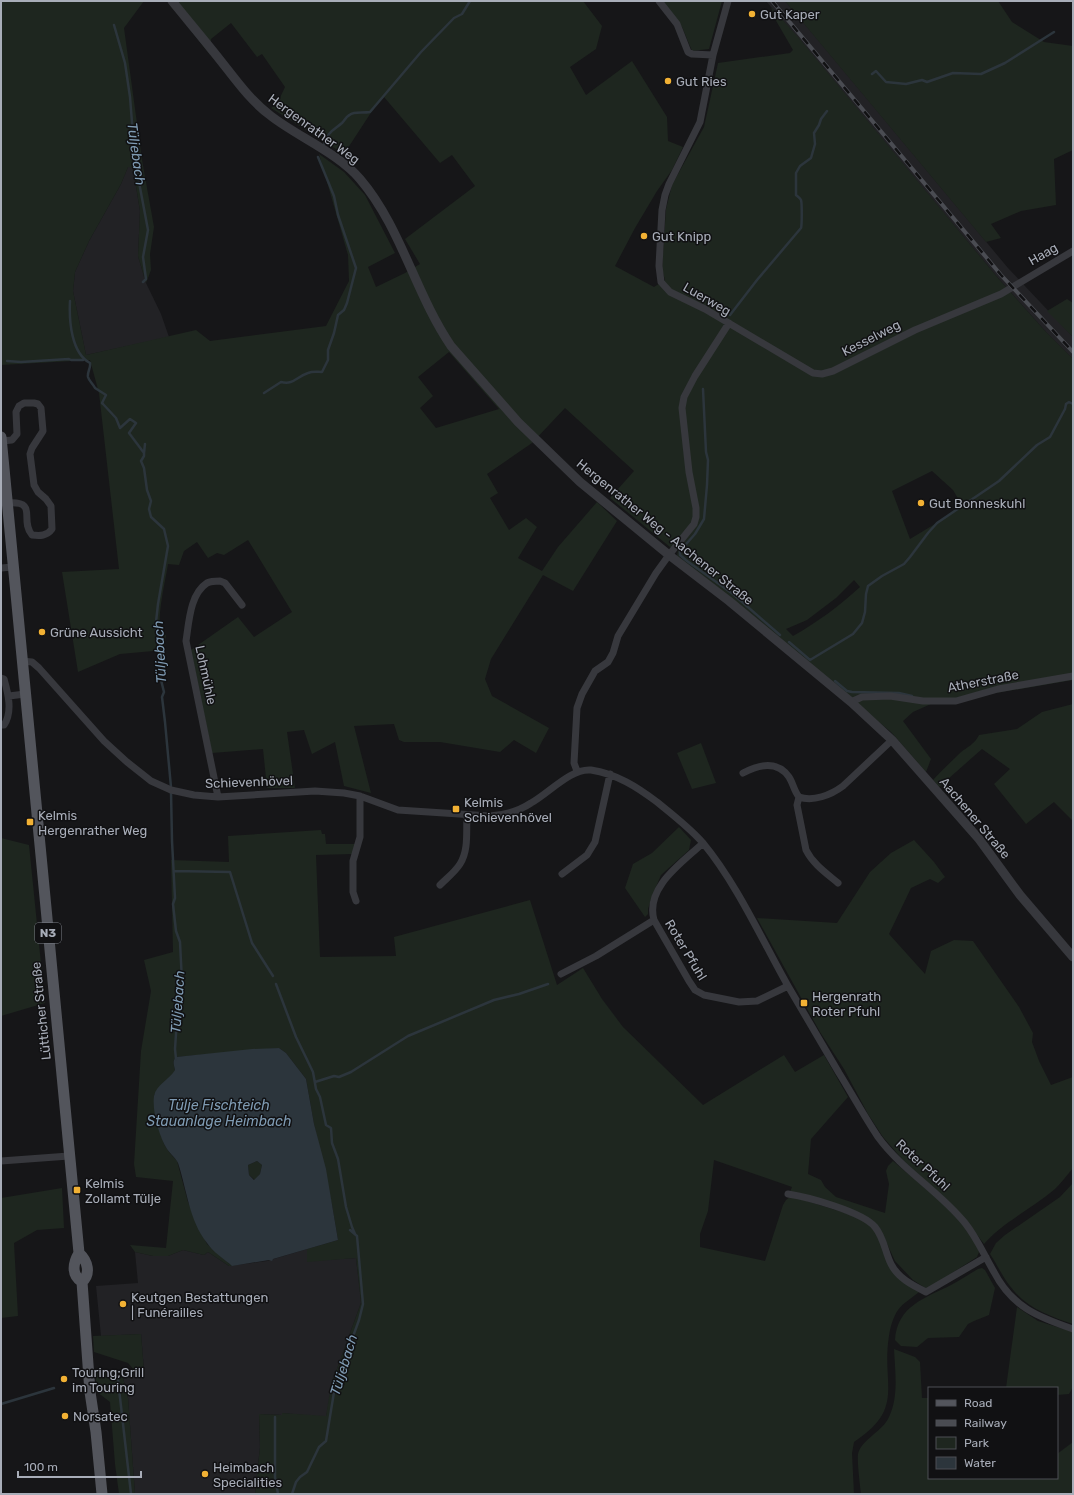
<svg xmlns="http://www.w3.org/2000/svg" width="1074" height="1495" font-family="Rubik,sans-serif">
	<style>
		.built { fill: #222225 }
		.green { fill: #1e261f; fill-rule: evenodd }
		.water { fill: #2c353c; fill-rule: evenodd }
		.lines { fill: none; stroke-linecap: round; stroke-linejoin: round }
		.stream { stroke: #2c353c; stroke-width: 2.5 }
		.minor { stroke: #37383d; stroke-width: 7 }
		.tertiary { stroke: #37383d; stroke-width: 9 }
		.primary { stroke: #53555c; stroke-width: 11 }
		.rail-casing { stroke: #4a4c52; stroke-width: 4 }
		.rail { stroke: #111113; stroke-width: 2.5; stroke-dasharray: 8; stroke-linecap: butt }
		.poi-dot { fill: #f2b134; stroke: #111113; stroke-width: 1.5 }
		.labels { text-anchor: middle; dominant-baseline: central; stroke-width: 3; stroke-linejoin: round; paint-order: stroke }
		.shield { fill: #111113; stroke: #7b7e86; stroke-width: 1 }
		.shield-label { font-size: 12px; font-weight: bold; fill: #a8adb8 }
		.poi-label { font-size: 13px; fill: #a8adb8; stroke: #111113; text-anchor: start }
		.street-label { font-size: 13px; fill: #a8adb8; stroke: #111113 }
		.water-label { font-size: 14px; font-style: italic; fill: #7f9bb3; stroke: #111113 }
	</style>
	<rect width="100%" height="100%" fill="#161618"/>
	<path class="built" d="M 766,1 L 785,1 L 793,10 L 1008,268 L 1073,337 L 1073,359 L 1046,332 L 998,278 Z
		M 128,167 L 133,167 L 140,211 L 138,256 L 146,283 L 161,314 L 169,337 L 86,355 L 73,291 L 75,272 L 89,241 L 121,184 Z
		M 307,1249 L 307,1261 L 356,1258 L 360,1292 L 361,1303 L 333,1380 L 326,1417 L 282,1413 L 282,1415 L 259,1414 L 260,1447 L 255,1494 L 135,1494 L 128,1398 L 123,1378 L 135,1371 L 144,1370 L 141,1334 L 101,1336 L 96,1286 L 138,1283 L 135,1252 L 153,1256 L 168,1256 L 183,1250 L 204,1255 L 208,1252 L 229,1266 L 267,1261 Z"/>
	<path class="green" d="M 1,1 L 144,1 L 124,28 L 142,160 L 154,227 L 150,254 L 151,270 L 146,283 L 138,256 L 140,211 L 133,168 L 128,167 L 121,184 L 89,241 L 75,272 L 73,291 L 86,355 L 196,330 L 210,341 L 326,326 L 349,281 L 348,255 L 319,154 L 344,172 L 365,195 L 395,253 L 368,267 L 376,287 L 405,273 L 420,264 L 405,239 L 475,186 L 452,155 L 440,163 L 384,97 L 374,108 L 344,154 L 271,108 L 277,104 L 285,87 L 262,54 L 257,57 L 231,23 L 211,39 L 210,55 L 168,1 L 583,1 L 602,26 L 596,49 L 570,67 L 586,95 L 632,61 L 667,117 L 668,141 L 683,147 L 672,170 L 657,191 L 635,228 L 615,266 L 654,287 L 665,280 L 662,269 L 666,209 L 672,185 L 704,127 L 718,63 L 790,53 L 793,50 L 775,19 L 771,7 L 798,37 L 998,278 L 1046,332 L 1073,359 L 1073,680 L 931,704 L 913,712 L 903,721 L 931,759 L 926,772 L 891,732 L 677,556 L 678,550 L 670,547 L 610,498 L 634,471 L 565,408 L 532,443 L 487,474 L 498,493 L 490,498 L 509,530 L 526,518 L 537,527 L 518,558 L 542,571 L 558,547 L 597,502 L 617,521 L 573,591 L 543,575 L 491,659 L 485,679 L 492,696 L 549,728 L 536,753 L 514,740 L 500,752 L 440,742 L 404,742 L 399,740 L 394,724 L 354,726 L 371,793 L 344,786 L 335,742 L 312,754 L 304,730 L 287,732 L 295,788 L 267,788 L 263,749 L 212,753 L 191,650 L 238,617 L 254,637 L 292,612 L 248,540 L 224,555 L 217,553 L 208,558 L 197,542 L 184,551 L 179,565 L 168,564 C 166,578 155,623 162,634 L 166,635 L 164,650 L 120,654 L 78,672 L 62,572 L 119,569 L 99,393 L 90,360 L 1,365 ZM 449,352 L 499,409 L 436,428 L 420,408 L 433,396 L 418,377 ZM 932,471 L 953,490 L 963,507 L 910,539 L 892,491 ZM 854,580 L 860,587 C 839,606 818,622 793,636 L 786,629 L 807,620 L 836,598 Z
		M 662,1 L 722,1 L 709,49 L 692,51 L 682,27 Z
		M 785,1 L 998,1 L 1012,22 L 1044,42 L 1073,46 L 1073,150 L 1054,159 L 1056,205 L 1021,211 L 991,224 L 1001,238 L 986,242 Z
		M 1067,299 L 1073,303 L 1073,337 L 1047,311 Z
		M 1073,704 L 1073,821 L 1054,802 L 1026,824 L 994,784 L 1010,769 L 982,749 L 939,787 L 933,780 C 941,771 951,762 960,753 C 967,747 975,744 979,735 L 1017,729 L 1042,712 Z
		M 701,743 L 716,783 L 692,789 L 677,753 Z
		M 679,827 L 691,840 L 689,850 L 661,875 L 652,896 L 648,909 L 648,914 L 645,917 L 625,888 L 633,864 L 652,853 Z
		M 321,830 L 322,834 L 325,834 L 326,844 L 356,844 L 352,854 L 316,855 L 320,957 L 396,956 L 394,937 L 530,900 L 557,985 L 583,968 L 602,999 L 623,1027 L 703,1105 L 784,1055 L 795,1072 L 824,1055 L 848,1097 L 811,1139 L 808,1174 L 821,1180 L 825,1187 L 836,1197 L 885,1213 L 889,1184 L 886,1171 L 888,1166 L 893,1161 L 939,1200 L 963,1224 L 977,1245 L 979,1252 L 977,1257 L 927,1289 L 913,1280 L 895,1261 L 883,1235 L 869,1219 L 790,1192 L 792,1187 L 714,1160 L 708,1211 L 700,1234 L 700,1247 L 765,1261 L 783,1205 L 786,1200 L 791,1196 L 861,1218 L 874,1228 L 889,1264 L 909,1286 L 919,1292 C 912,1298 903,1303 898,1310 C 893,1317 890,1328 889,1336 C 881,1385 906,1408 854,1442 L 852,1453 L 854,1494 L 255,1494 L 260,1447 L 259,1414 L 282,1415 L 282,1413 L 326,1416 L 330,1391 L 333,1380 L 361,1303 L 356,1258 L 307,1262 L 307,1249 L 338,1240 L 332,1205 L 314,1124 L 306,1079 L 286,1053 L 279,1048 L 176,1057 C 172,1061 174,1065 175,1070 L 173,1075 L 159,1088 L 154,1095 L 158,1125 L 164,1144 L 169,1152 L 177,1161 L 188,1202 L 207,1244 L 232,1266 L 229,1266 L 208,1252 L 204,1255 L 183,1250 L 168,1256 L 153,1256 L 135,1252 L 130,1245 L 166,1248 L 173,1181 L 136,1177 L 134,1164 L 141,1051 L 151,991 L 144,960 L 173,952 L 171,860 L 229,862 L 228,836 Z
		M 1,838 L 29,845 L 45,1003 L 1,1016 Z
		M 914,840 L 934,862 L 945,877 L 938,883 L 930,879 L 911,888 L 889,934 L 925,974 L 931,951 L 954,940 L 973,941 L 1019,1007 L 1033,1033 L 1032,1042 L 1039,1061 L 1051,1085 L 1073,1077 L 1073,1168 C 1067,1175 1061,1183 1055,1189 C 1032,1209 1004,1221 984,1244 L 967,1221 L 902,1159 L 883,1137 L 868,1114 L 844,1069 L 820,1032 L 757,918 L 837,923 L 870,872 L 891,853 Z
		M 257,1161 L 262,1165 L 260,1174 L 255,1180 L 249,1175 L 248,1165 Z
		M 1073,1183 L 1073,1324 C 1052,1317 1029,1309 1014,1291 C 1004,1280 998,1266 990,1254 L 996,1243 L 1005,1235 L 1060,1197 Z
		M 62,1188 L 64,1228 L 37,1230 L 14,1243 L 18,1316 L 1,1318 L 1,1198 Z
		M 982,1268 L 985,1270 L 995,1288 L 989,1315 L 974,1321 L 968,1324 L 959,1337 L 928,1338 L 917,1347 L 901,1346 L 895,1340 C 897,1306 925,1298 951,1285 C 961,1280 969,1274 978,1269 Z
		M 1017,1307 L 1038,1321 L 1073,1332 L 1073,1387 L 1069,1394 L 1057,1395 L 1057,1388 L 1006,1388 Z
		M 141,1334 L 144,1371 L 135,1371 L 128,1363 L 94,1352 L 93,1336 Z
		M 894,1349 L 915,1357 L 920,1362 L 922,1398 L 929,1398 L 929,1478 L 1057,1478 L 1057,1454 L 1073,1442 L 1073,1494 L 861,1494 C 860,1485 857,1462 858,1454 C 861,1440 883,1431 889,1417 C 899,1396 895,1371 894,1349 Z
		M 95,1371 L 107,1371 L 123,1378 L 128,1398 L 135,1494 L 119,1494 L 115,1464 L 110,1402 L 97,1392 Z"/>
	<path class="water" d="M 279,1048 L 286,1053 L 306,1079 L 314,1124 L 326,1169 L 338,1240 L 273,1259 L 272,1261 L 269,1260 L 232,1266 C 224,1259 213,1252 207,1243 C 189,1220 187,1190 178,1163 C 176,1158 170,1154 167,1149 C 159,1136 152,1111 154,1096 C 156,1085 170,1079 175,1070 C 174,1065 172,1061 176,1057 L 252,1049 ZM 257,1161 L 262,1165 L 260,1174 L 254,1180 L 249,1175 L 248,1165 Z"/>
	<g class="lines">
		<path class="stream" d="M 114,25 L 125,63 L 130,97 L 135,161 L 148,230 L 143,257 L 146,279 L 143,282
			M 872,74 L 876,71 L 886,82 L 906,84 L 922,80 L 927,82 L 953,73 L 981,74 L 1005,63 L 1054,32
			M 324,145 C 327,132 334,130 342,123 C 346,119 346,115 354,113 C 358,112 364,113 370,112 L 421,52 L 454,18 L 462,14 L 470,1
			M 70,301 C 69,320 71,353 90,363 C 91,368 87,372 88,377 C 89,381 93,384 95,388 L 106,395 L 102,403 L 103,404 L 116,418 L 120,428 L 130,419 L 136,423 L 129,433 L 144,453 L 144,456 L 141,461 L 144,468 L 147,490 L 151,501 L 149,509 L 151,517 L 164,529 L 168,546 L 158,604 L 156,622 L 156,629 L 162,642 L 161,680 L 164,692 L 162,697 L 165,722 L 171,787
			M 730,315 L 757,280 L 801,228 C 802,225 802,203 801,200 C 800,198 798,197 796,195 L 796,173 L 800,166 L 811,158 L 815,144 L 814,133 L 819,125 L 821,119 L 827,111
			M 7,361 L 21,362 L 69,359 L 71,360 L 83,360
			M 264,393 L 281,382 C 294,385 296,377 308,373 C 313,371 317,372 322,372 L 328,360 L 328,350 L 334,333 L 338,315 L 344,310 L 347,303 L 356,268 L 338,215 L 334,196 L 318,157
			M 144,453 L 145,444
			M 687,561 L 680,555 L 680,551 L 695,534 L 704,519 L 707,485 L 708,460 L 706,452 L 703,389
			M 687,561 L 733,594 L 780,635
			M 789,642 L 810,660 L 853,634 L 862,623 L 865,612 L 866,594 L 868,586 L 882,576 L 904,564 L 910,557 L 928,533 L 937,523 L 999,481 L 1037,445 L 1050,437 L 1065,409 L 1066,404 L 1069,402 L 1073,404
			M 835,681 L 847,691 L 852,692 L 899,693 L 912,696
			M 171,792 L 172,841 L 175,898 L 173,904 L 176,931 L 180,942 L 182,982 L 176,998 L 177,1019 L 175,1049 L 176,1059
			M 174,871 L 230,872 L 252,943 L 273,976
			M 276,984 L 296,1037 L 313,1072 L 316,1089 L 320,1097 L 326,1125 L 331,1128 L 332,1143 L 338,1159 L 346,1207 L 352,1227 L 355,1234
			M 315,1082 L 334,1076 L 339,1077 L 351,1072 L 408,1036 L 494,1000 L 519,994 L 548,984
			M 118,1380 L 131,1494
			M 1,1404 L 54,1388
			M 275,1417 L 275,1477 L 278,1494
			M 292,1494 L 296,1482 L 300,1477 L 307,1472 L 319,1447 L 326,1441 L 335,1386 L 359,1320 L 363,1304 L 357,1236 L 350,1230"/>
		<path class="minor" d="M 659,1 L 677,24 L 688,52 L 692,54 L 713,55
			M 728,1 L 713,55 L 700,122 L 669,184 L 665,195 L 662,210 L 659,266 L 661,282 L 670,292 L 705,309 L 813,373 L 822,374 L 833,371 L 915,330 L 1001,294 L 1073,251
			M 2,441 L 12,440 L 17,434 L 16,412 L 19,406 L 24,403 L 34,403 L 38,404 L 41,408 L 43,431 L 32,448 L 30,454 L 34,485 L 38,492 L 46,499 L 51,506 L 52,529 C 47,536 40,536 32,535 C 19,520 39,501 8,503
			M 1,568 L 13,567
			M 22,661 L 32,662 L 39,668 L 104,741 L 127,762 L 151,781 L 171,790 L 194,795 L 218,797 L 315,791 L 344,793 L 360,796 L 398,810 L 490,816 C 505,815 519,811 531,803 C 549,793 571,768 591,770 C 617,774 637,787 657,802 C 673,815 690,828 703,843 C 737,884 762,940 788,986 C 805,1015 822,1044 839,1073 C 852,1094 864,1116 878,1137 C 902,1170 939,1191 965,1223 C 977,1238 984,1255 994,1272 C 1012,1307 1038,1317 1073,1329
			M 1,678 L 4,679 C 8,693 13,712 4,725 L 1,725
			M 9,696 L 25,694
			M 851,702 L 862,697 L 890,696 L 923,701 L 956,701 L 998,689 L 1073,676
			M 577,771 L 574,763 L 577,708 L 582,694 L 595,671 L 608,662 L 613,653 L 618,636 L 656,573 L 669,555 L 694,524 L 696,517 L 696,508 L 689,472 L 682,408 L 684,397 L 695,376 L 729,323
			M 743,773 C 758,765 777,760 789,777 C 793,783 794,791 799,797 C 813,802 831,795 843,786 L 892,740
			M 218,797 L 186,641 C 189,622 190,594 207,583 C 211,581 216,581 220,581 L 225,583 L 242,605
			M 799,797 L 797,805 L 806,850 C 813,864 826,873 838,883
			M 562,874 L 587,855 L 595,842 L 610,774
			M 440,885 C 447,878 455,872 460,864 C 469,850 466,831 467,815
			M 356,901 L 353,892 L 353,861 L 360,837 L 360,796
			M 654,920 L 689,981 L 695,990 L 704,995 L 739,1002 L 757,1001 L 788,986
			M 561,974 L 596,956 L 654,920 C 645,887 682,863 703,843
			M 1,1161 L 69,1156
			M 788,1194 C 808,1197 863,1212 875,1227 C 884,1238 885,1252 891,1264 C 898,1278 912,1285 926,1292 L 986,1257"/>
		<path class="tertiary" d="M 172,1 C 189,22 207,43 224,65 C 238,83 252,102 271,116 C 298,137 338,153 360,179 C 401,227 415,293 451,346 L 518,422 L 580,482 L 669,555 L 729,601 L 851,702 L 892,740 L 979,839 L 1020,895 L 1073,957"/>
		<path class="primary" d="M 1,437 L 79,1253 C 73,1263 71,1275 82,1282 L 90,1392 L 96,1432 L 102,1494
			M 79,1253 C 88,1261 91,1274 82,1282"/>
		<defs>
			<path id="rail" d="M 772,1 L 1001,275 L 1073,352"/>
		</defs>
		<use href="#rail" class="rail-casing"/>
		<use href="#rail" class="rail"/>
	</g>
	<g class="poi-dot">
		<circle cx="752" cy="14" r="4"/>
		<circle cx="668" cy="81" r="4"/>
		<circle cx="644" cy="236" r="4"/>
		<circle cx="921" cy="503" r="4"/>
		<circle cx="42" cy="632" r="4"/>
		<rect x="452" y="805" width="8" height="8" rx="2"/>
		<rect x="26" y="818" width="8" height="8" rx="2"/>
		<rect x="800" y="999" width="8" height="8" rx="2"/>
		<rect x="73" y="1186" width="8" height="8" rx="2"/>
		<circle cx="123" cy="1304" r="4"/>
		<circle cx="64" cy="1379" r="4"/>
		<circle cx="65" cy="1416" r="4"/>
		<circle cx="205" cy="1474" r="4"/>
	</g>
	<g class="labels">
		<rect class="shield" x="35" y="923" width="26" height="20" rx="3"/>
		<g class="shield-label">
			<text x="48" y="933">N3</text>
		</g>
		<g class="poi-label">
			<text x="760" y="14">Gut Kaper</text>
			<text x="676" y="81">Gut Ries</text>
			<text x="652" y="236">Gut Knipp</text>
			<text x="929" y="503">Gut Bonneskuhl</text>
			<text x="50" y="632">Grüne Aussicht</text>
			<text x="464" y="802">Kelmis<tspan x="464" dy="15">Schievenhövel</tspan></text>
			<text x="38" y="815">Kelmis<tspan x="38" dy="15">Hergenrather Weg</tspan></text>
			<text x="812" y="996">Hergenrath<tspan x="812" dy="15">Roter Pfuhl</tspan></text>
			<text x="85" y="1183">Kelmis<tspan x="85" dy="15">Zollamt Tülje</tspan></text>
			<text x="131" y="1297">Keutgen Bestattungen<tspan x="131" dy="15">| Funérailles</tspan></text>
			<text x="72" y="1372">Touring;Grill<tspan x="72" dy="15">im Touring</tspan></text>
			<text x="73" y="1416">Norsatec</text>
			<text x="213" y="1467">Heimbach<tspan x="213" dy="15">Specialities</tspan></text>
		</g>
		<g class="street-label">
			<text transform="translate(314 129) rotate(36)">Hergenrather Weg</text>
			<text transform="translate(1043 254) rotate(-30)">Haag</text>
			<text transform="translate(707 299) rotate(30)">Luerweg</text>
			<text transform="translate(871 338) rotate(-27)">Kesselweg</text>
			<text transform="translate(665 532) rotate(39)">Hergenrather Weg - Aachener Straße</text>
			<text transform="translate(206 675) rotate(78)">Lohmühle</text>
			<text transform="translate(983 681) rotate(-11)">Atherstraße</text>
			<text transform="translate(249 782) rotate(-2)">Schievenhövel</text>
			<text transform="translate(975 818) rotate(50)">Aachener Straße</text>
			<text transform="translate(686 950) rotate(59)">Roter Pfuhl</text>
			<text transform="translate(41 1011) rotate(-96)">Lütticher Straße</text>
			<text transform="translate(923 1165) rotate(43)">Roter Pfuhl</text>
		</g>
		<g class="water-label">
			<text transform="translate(136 154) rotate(82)">Tüljebach</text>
			<text transform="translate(160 652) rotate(-93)">Tüljebach</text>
			<text transform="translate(178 1002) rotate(-86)">Tüljebach</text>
			<text x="219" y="1105">Tülje Fischteich<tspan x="219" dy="16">Stauanlage Heimbach</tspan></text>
			<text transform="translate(344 1365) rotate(-73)">Tüljebach</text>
		</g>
	</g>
	<rect width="1074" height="1495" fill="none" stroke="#a8adb8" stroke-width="4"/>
	<rect x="928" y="1387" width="130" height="92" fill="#111113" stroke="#4d4f55"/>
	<rect x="936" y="1400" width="20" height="6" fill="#53555c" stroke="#4d4f55"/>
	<text x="964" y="1407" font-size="12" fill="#a8adb8">Road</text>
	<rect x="936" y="1420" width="20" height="6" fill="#4a4c52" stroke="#4d4f55"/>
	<text x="964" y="1427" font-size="12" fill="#a8adb8">Railway</text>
	<rect x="936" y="1437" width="20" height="12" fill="#1e261f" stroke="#4d4f55"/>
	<text x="964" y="1447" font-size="12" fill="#a8adb8">Park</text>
	<rect x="936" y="1457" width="20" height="12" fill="#2c353c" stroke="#4d4f55"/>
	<text x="964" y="1467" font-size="12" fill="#a8adb8">Water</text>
	<path d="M18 1471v6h123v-6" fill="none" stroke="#a8adb8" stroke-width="2"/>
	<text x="24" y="1471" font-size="12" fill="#a8adb8" stroke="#111113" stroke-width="3" paint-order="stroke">100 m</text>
</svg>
